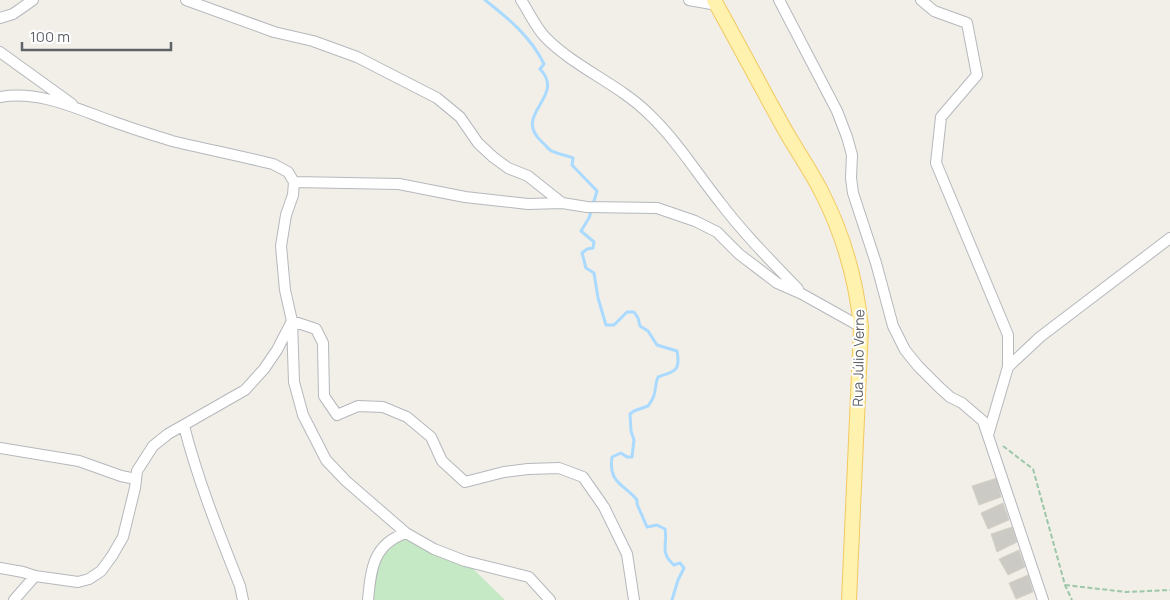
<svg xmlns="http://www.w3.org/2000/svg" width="1170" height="600" font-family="Manrope,sans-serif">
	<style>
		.green { fill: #c5e8c5 }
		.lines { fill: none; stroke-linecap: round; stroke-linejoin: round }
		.stream { stroke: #aadaff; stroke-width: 3 }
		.building { fill: #cccac5; stroke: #d6d1c6 }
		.minor-casing { stroke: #b5b8bc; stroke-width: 12 }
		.major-casing { stroke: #f2c960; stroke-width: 16 }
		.path { stroke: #9cc7a9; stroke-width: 2; stroke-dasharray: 5 2.5; stroke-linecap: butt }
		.minor { stroke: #fff; stroke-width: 10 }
		.major { stroke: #fff2af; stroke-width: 14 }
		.labels { text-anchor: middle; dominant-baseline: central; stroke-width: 4; stroke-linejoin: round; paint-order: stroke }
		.street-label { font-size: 14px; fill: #5f6368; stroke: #fff }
	</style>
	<rect width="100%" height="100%" fill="#f1efe8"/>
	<path class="green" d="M 406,533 L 465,561 L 505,600 L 368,600 L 379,551 Z"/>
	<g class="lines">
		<path class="stream" d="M 485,0 C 508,18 531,37 544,64 L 540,69 C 567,97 511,114 542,142 C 545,144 547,148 550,150 C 556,154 566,155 573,158 L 572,165 L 597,191 L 589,218 L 581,231 L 594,242 L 593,248 L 587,249 L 582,253 L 586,268 L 594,273 L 598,298 L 606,325 L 614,325 L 627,312 L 634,312 L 638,318 L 640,326 L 648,331 L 657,345 L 677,351 C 681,372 674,371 658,377 C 653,390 658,393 648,406 L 634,411 L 630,414 L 631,431 L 634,440 L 632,457 L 627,457 L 621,453 L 612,457 C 608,483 624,484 637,500 L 637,504 L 647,527 L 657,525 L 665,529 C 668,544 659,552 674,565 L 680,563 L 684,568 L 678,580 L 672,600"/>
	</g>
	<path class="building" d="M 997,478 L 1001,497 L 979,505 L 972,486 Z
		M 1003,503 L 1009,520 L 988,529 L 981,513 Z
		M 1012,527 L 1017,542 L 997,552 L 991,534 Z
		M 1019,550 L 1025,567 L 1008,575 L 999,559 Z
		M 1028,575 L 1033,592 L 1016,599 L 1009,583 Z"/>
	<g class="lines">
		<defs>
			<path id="minor" d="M 186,0 L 274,32 L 313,41 L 357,57 L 437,98 L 460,117 L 478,143 L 493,157 L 508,168 L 528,176 L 562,203
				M 521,0 C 529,12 536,28 546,38 C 577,69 619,84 650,115 C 677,141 696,172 719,201 C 743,233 771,261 798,289
				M 689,0 L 717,5
				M 779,0 L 837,111 L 847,137 L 852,155 L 851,178 L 853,193 L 876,263 L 893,326 L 905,350 L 918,366 L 939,387 L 950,397 L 962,403 L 983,421 L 1043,600
				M 921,0 L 934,11 L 967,23 L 977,75 L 941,117 L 936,163 L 1008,335 L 1008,367 L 988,435
				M 0,18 L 13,14 L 33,0
				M 0,52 L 72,104
				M 0,97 C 40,90 77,109 114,122 C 133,129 153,135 172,141 C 206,149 240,156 273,164 L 288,172 L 294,182 L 293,195 L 286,215 L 281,246 L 285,290 L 292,321 L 294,382 L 303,415 L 326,460 L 346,481 L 406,533 L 434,549 L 465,561 L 529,577 L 550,600
				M 294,182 L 399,184 L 465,197 L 528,204 L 562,203 L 587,207 L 657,208 L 695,221 L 717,232 L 739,254 L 777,283 L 802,294 L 861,327
				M 1008,367 L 1040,337 L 1170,238
				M 184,426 C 198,481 219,533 240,586 L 243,600
				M 0,448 L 79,461 L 121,476 L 136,479
				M 0,568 L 23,572 L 35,576 L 78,582 L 89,579 L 101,571 L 112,556 L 123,537 L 135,488 L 137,471 L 153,446 L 168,434 L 245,390 L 264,369 L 277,350 L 292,321 L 316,329 L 323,343 L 324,396 L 337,415 L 358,406 L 383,407 L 407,417 L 431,437 L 442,461 L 465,482 L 504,472 L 528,469 L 559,468 L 583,477 L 604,507 L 627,554 L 634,600
				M 14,600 L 35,576
				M 368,600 C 371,569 373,544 406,533"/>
			<path id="major" d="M 714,0 C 738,43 761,87 785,130 C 797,151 811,171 822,193 C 844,236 856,278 861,327 L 849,600"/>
		</defs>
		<use href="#minor" class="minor-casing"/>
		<use href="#major" class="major-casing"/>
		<path class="path" d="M 1003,446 L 1033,469 L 1065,585 L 1072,600
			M 1065,585 L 1126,592 L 1170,590"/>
		<use href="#minor" class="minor"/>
		<use href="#major" class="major"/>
	</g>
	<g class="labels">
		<g class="street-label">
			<text transform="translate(858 358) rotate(-89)">Rua Júlio Verne</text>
		</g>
	</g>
	<path d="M22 42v8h149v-8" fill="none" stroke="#5f6368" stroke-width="2.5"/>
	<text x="30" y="42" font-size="15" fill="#5f6368" stroke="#ffffff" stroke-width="4" paint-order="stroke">100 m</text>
</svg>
